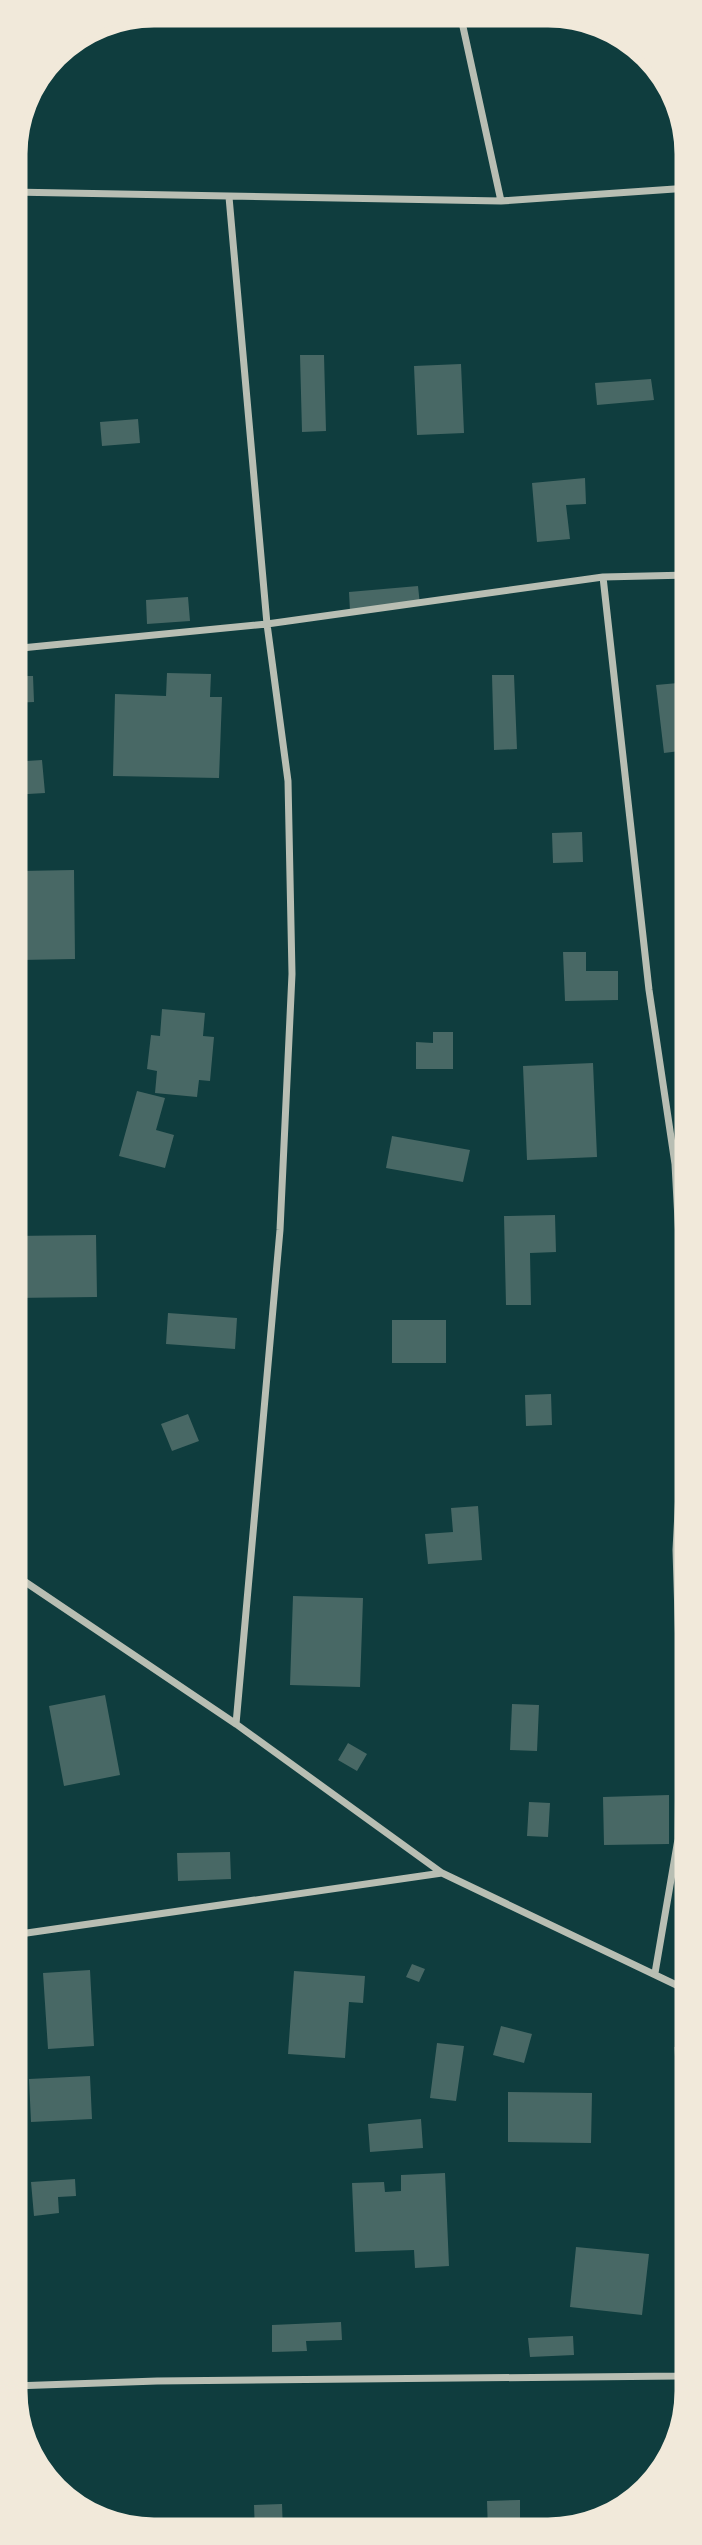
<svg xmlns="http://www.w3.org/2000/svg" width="702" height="2545" font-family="Karla,sans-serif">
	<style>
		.building { fill: #486865 }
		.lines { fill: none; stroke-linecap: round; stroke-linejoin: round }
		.minor { stroke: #b8beb3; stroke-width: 7 }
		.rim { fill: none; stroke: #f1e9da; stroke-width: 9 }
	</style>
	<rect width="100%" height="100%" fill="#0f3d3e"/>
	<path class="building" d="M 300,355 L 324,355 L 326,431 L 302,432 Z
		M 689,355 L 689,382 L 677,383 L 675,356 Z
		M 461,364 L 464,433 L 417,435 L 414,366 Z
		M 651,379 L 654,400 L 597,405 L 595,383 Z
		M 138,419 L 140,443 L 102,446 L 100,422 Z
		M 585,478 L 586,504 L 566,505 L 570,539 L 537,542 L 532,483 Z
		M 418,586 L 420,605 L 350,611 L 349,592 Z
		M 188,597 L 190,621 L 147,624 L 146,600 Z
		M 167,673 L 211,674 L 210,697 L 222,697 L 219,778 L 113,776 L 115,694 L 166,696 Z
		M 492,675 L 514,675 L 517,749 L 494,750 Z
		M 11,676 L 33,676 L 34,702 L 11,703 Z
		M 689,682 L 689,705 L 682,706 L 688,750 L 664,753 L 656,685 Z
		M 42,760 L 45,793 L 11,795 L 11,762 Z
		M 582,832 L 583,862 L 553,863 L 552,833 Z
		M 74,870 L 75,959 L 20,960 L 20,938 L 12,938 L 12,898 L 20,898 L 20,871 Z
		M 563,952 L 586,952 L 586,971 L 618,971 L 618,1000 L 565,1001 Z
		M 162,1009 L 205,1013 L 203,1036 L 214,1037 L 210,1081 L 199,1080 L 197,1097 L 155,1093 L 157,1071 L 147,1069 L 151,1035 L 160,1036 Z
		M 433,1032 L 453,1032 L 453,1069 L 416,1069 L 416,1042 L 433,1043 Z
		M 593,1063 L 597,1157 L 527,1160 L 523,1066 Z
		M 137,1091 L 165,1098 L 156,1130 L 174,1135 L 165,1168 L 119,1156 Z
		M 392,1136 L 470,1150 L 463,1182 L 386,1168 Z
		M 555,1215 L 556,1252 L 530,1253 L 531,1305 L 506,1305 L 504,1216 Z
		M 96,1235 L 97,1297 L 12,1298 L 12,1236 Z
		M 168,1313 L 237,1318 L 235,1349 L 166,1344 Z
		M 392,1320 L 446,1320 L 446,1363 L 392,1363 Z
		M 551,1394 L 552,1425 L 526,1426 L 525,1395 Z
		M 188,1414 L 199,1441 L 172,1451 L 161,1424 Z
		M 478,1506 L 482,1560 L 428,1564 L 425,1534 L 453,1532 L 451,1508 Z
		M 293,1596 L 363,1598 L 360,1687 L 290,1685 Z
		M 105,1695 L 120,1775 L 64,1786 L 49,1706 Z
		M 512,1704 L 539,1705 L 537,1751 L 510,1750 Z
		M 348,1743 L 367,1754 L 357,1771 L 338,1760 Z
		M 669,1795 L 669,1844 L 604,1845 L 603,1797 Z
		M 529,1802 L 550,1803 L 548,1837 L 527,1836 Z
		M 230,1852 L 231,1879 L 178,1881 L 177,1853 Z
		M 412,1964 L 425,1969 L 419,1982 L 406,1977 Z
		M 90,1970 L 94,2046 L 48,2049 L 43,1973 Z
		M 294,1971 L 365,1976 L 363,2003 L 349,2002 L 345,2058 L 288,2054 Z
		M 501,2026 L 532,2034 L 524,2063 L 493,2055 Z
		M 437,2043 L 464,2046 L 456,2101 L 430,2098 Z
		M 691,2045 L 691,2112 L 681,2113 L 674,2047 Z
		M 90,2076 L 92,2119 L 31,2122 L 29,2079 Z
		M 508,2092 L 592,2093 L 591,2143 L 508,2142 Z
		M 421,2119 L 423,2148 L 370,2152 L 368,2124 Z
		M 687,2169 L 691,2170 L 691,2203 L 682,2201 Z
		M 445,2173 L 449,2266 L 415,2268 L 414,2250 L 355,2252 L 352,2183 L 384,2182 L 385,2192 L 401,2191 L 401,2175 Z
		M 75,2179 L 76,2196 L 58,2197 L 59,2213 L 34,2216 L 31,2182 Z
		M 686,2213 L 691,2213 L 691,2250 L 689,2250 Z
		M 576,2247 L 649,2254 L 642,2315 L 570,2307 Z
		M 341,2322 L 342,2340 L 306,2341 L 307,2351 L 272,2352 L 272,2325 Z
		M 573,2336 L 574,2355 L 530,2357 L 528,2338 Z
		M 520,2500 L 520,2532 L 488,2532 L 487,2501 Z
		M 282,2504 L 283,2532 L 255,2532 L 254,2505 Z"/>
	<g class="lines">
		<path class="minor" d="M 460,13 L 501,201
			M 11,192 L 501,201 L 689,188
			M 229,197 L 267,624 L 288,781 L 292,974 L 280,1230 L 236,1724
			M 603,577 L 649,990 L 675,1164 L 682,1295 L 683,1415 L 676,1550 L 680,1684 L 678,1839 L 655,1973
			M 11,649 L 267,624 L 603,577 L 689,575
			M 12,1573 L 236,1724 L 442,1873 L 691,1992
			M 13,1935 L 442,1873
			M 13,2386 L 157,2381 L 679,2376 L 691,2374"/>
	</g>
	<path d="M0 0H702V2545H0ZM154 23H548A131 131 0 0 1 679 154V2391A131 131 0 0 1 548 2522H154A131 131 0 0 1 23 2391V154A131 131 0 0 1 154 23Z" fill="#f1e9da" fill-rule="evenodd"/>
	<path class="rim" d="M154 23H548A131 131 0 0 1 679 154V2391A131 131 0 0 1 548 2522H154A131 131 0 0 1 23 2391V154A131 131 0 0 1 154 23Z"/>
</svg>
